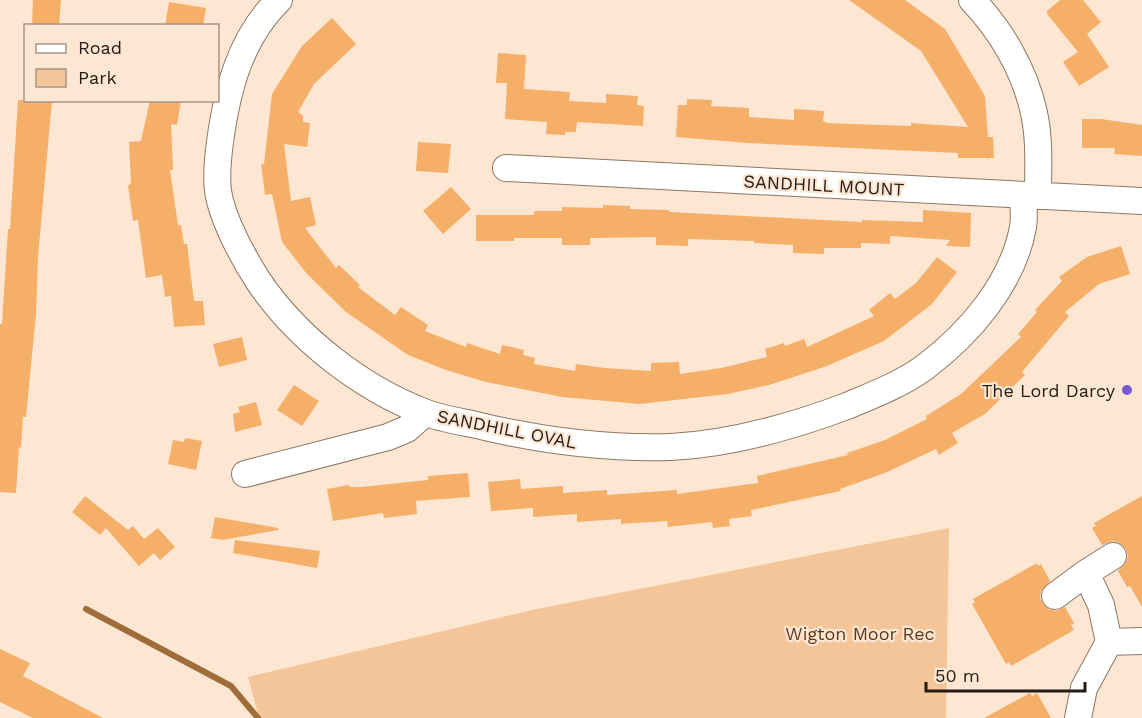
<svg xmlns="http://www.w3.org/2000/svg" width="1142" height="718" font-family="'Work Sans',sans-serif">
	<style>
		.green { fill: #f3c599 }
		.lines { fill: none; stroke-linecap: round; stroke-linejoin: round }
		.stream { stroke: #9e6d39; stroke-width: 6 }
		.building { fill: #f5af69 }
		.street-casing { stroke: #8b7764; stroke-width: 28 }
		.street { stroke: #fff; stroke-width: 26 }
		.poi-dot { fill: #745ad5; stroke: #fee7d2; stroke-width: 2 }
		.labels { text-anchor: middle; dominant-baseline: central; stroke-width: 4.5; stroke-linejoin: round; paint-order: stroke }
		.street-label { font-size: 18px; fill: #231b14; stroke: #fee7d2 }
		.poi-label { font-size: 18px; fill: #231b14; stroke: #fee7d2; text-anchor: end }
		.park-label { font-size: 18px; fill: #56391b; stroke: #fee7d2 }
	</style>
	<rect width="100%" height="100%" fill="#fee7d2"/>
	<path class="green" d="M 949,528 L 946,718 L 259,718 L 248,677 L 532,610 Z"/>
	<g class="lines">
		<path class="stream" d="M 86,609 L 231,686 L 258,718"/>
	</g>
	<path class="building" d="M 33,0 L 61,0 L 59,26 L 32,26 Z
		M 849,0 L 905,0 L 945,29 L 985,96 L 988,137 L 993,137 L 994,158 L 989,158 L 989,160 L 988,158 L 958,158 L 958,153 L 747,143 L 676,137 L 678,105 L 687,105 L 687,99 L 712,100 L 711,106 L 749,108 L 749,117 L 794,120 L 794,109 L 824,111 L 823,121 L 827,123 L 911,126 L 911,123 L 968,127 L 921,51 Z
		M 1060,0 L 1083,0 L 1101,22 L 1087,34 L 1109,67 L 1079,86 L 1063,62 L 1078,52 L 1047,14 L 1047,11 Z
		M 169,2 L 206,8 L 203,26 L 165,26 Z
		M 332,18 L 356,44 L 314,84 L 298,112 L 303,116 L 303,122 L 310,123 L 307,147 L 284,144 L 291,201 L 310,197 L 316,225 L 305,228 L 336,268 L 339,265 L 360,285 L 358,287 L 395,315 L 401,307 L 428,325 L 425,331 L 466,347 L 467,343 L 500,354 L 502,345 L 524,350 L 523,355 L 535,358 L 534,364 L 575,371 L 576,364 L 605,368 L 651,371 L 651,363 L 679,362 L 680,374 L 721,368 L 767,357 L 765,349 L 784,343 L 785,346 L 804,339 L 807,347 L 874,316 L 869,310 L 890,293 L 895,299 L 916,283 L 937,257 L 957,272 L 932,304 L 884,341 L 827,366 L 769,385 L 728,394 L 640,404 L 562,397 L 486,382 L 446,370 L 408,355 L 346,312 L 307,274 L 282,242 L 272,194 L 265,195 L 261,164 L 264,164 L 272,94 L 302,46 Z
		M 498,53 L 526,55 L 524,89 L 570,92 L 569,101 L 606,103 L 606,94 L 638,96 L 637,105 L 644,106 L 643,126 L 577,122 L 576,132 L 565,132 L 565,135 L 546,134 L 547,122 L 505,119 L 507,83 L 496,83 Z
		M 18,100 L 52,100 L 38,257 L 36,314 L 26,417 L 23,417 L 21,448 L 19,447 L 16,493 L 0,492 L 0,324 L 2,324 L 8,229 L 10,229 Z
		M 150,100 L 181,100 L 177,125 L 171,124 L 173,170 L 170,170 L 178,225 L 181,225 L 184,244 L 187,244 L 194,301 L 203,301 L 205,325 L 174,327 L 171,296 L 165,297 L 162,275 L 146,278 L 138,220 L 133,221 L 128,185 L 131,184 L 129,142 L 141,141 Z
		M 1082,119 L 1101,119 L 1142,125 L 1142,156 L 1114,154 L 1115,148 L 1082,148 Z
		M 418,142 L 451,144 L 448,173 L 416,171 Z
		M 451,187 L 471,209 L 443,234 L 423,211 Z
		M 603,205 L 630,206 L 630,209 L 669,210 L 669,212 L 862,222 L 862,220 L 923,222 L 923,210 L 971,213 L 970,247 L 946,246 L 950,240 L 890,236 L 890,244 L 861,243 L 861,248 L 824,248 L 824,254 L 793,253 L 793,245 L 754,243 L 754,241 L 688,239 L 688,246 L 656,245 L 656,237 L 590,238 L 590,245 L 562,245 L 562,238 L 514,238 L 514,241 L 476,241 L 476,215 L 534,215 L 534,211 L 562,211 L 562,207 L 603,208 Z
		M 1121,246 L 1130,274 L 1099,284 L 1065,312 L 1069,316 L 1022,372 L 1025,375 L 985,414 L 952,433 L 958,443 L 939,455 L 936,449 L 885,473 L 840,489 L 841,491 L 751,510 L 752,516 L 729,519 L 730,526 L 713,528 L 712,522 L 668,527 L 667,521 L 621,524 L 621,519 L 577,522 L 577,514 L 533,517 L 533,508 L 491,511 L 488,482 L 520,479 L 521,489 L 563,486 L 563,493 L 607,490 L 607,495 L 677,490 L 677,494 L 758,483 L 757,476 L 848,455 L 847,453 L 885,440 L 927,419 L 926,416 L 961,394 L 1021,337 L 1018,334 L 1037,312 L 1035,310 L 1062,281 L 1059,277 L 1087,257 Z
		M 242,337 L 247,360 L 219,367 L 213,344 Z
		M 294,385 L 319,401 L 302,426 L 277,410 Z
		M 256,402 L 262,425 L 235,432 L 233,414 L 240,412 L 238,407 Z
		M 185,438 L 202,441 L 196,470 L 168,464 L 173,440 L 184,442 Z
		M 468,473 L 470,497 L 416,501 L 417,514 L 384,518 L 383,513 L 333,521 L 327,489 L 349,485 L 350,487 L 361,487 L 428,480 L 428,476 Z
		M 85,496 L 128,530 L 133,526 L 144,539 L 158,528 L 175,547 L 160,560 L 154,553 L 139,566 L 106,528 L 100,535 L 72,512 Z
		M 1142,496 L 1142,607 L 1130,586 L 1127,587 L 1118,571 L 1126,562 L 1128,556 L 1126,549 L 1120,543 L 1113,541 L 1102,545 L 1092,528 L 1096,526 L 1094,523 Z
		M 215,517 L 278,528 L 278,530 L 223,540 L 211,538 Z
		M 235,540 L 320,551 L 317,568 L 233,553 Z
		M 1037,563 L 1038,566 L 1041,564 L 1050,581 L 1041,591 L 1040,598 L 1043,604 L 1049,609 L 1056,611 L 1065,607 L 1074,623 L 1071,625 L 1074,630 L 1011,666 L 1009,662 L 1006,664 L 972,604 L 975,602 L 973,599 Z
		M 0,649 L 30,663 L 23,676 L 103,718 L 33,718 L 0,702 Z
		M 1030,693 L 1032,696 L 1037,693 L 1051,718 L 984,718 Z"/>
	<g class="lines">
		<defs>
			<path id="street" d="M 279,0 C 240,38 227,90 220,142 C 218,157 216,175 218,191 C 222,219 244,259 259,282 C 297,338 361,388 424,412 C 439,418 457,421 472,424 C 537,440 604,449 671,447 C 731,444 791,427 847,406 C 873,395 902,384 925,367 C 970,333 1013,283 1023,227 C 1025,217 1023,206 1023,195
				M 972,0 C 1001,30 1025,71 1034,113 C 1040,140 1038,169 1038,196
				M 506,168 L 1142,201
				M 245,474 L 388,437 L 407,429 L 425,413
				M 1055,596 L 1086,573
				M 1109,642 L 1101,605 L 1086,573 L 1113,556
				M 1078,718 L 1084,688 L 1109,642 L 1142,641"/>
		</defs>
		<use href="#street" class="street-casing"/>
		<use href="#street" class="street"/>
	</g>
	<circle class="poi-dot" cx="1127" cy="390" r="6"/>
	<g class="labels">
		<g class="street-label">
			<text transform="translate(824 185) rotate(3)">SANDHILL MOUNT</text>
			<text transform="translate(507 429) rotate(11)">SANDHILL OVAL</text>
		</g>
		<g class="poi-label">
			<text x="1115" y="390">The Lord Darcy</text>
		</g>
		<g class="park-label">
			<text x="860" y="633">Wigton Moor Rec</text>
		</g>
	</g>
	<rect x="24" y="24" width="195" height="78" fill="#fee7d2" stroke="#a69586" stroke-width="1.5"/>
	<rect x="36" y="44" width="30" height="9" fill="#ffffff" stroke="#a69586" stroke-width="1.5"/>
	<text x="78" y="54" font-size="18" fill="#231b14">Road</text>
	<rect x="36" y="69" width="30" height="18" fill="#f3c599" stroke="#a69586" stroke-width="1.5"/>
	<text x="78" y="84" font-size="18" fill="#231b14">Park</text>
	<path d="M926 682v9h159v-9" fill="none" stroke="#231b14" stroke-width="3"/>
	<text x="935" y="682" font-size="18" fill="#231b14" stroke="#fee7d2" stroke-width="4.5" paint-order="stroke">50 m</text>
</svg>
